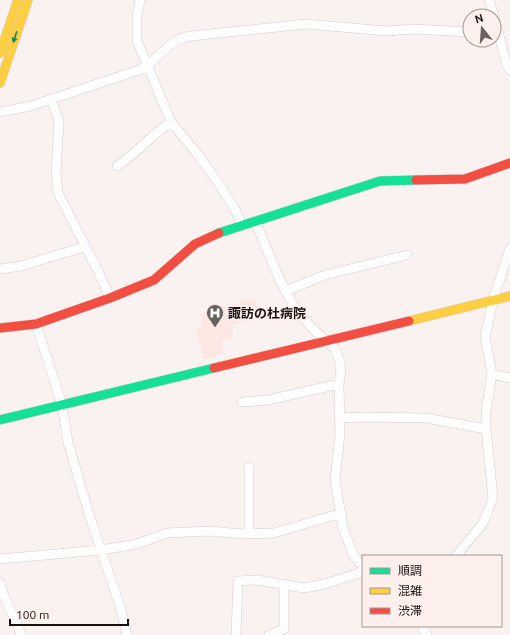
<svg xmlns="http://www.w3.org/2000/svg" width="510" height="635" font-family="Ubuntu,'Noto Sans JP',sans-serif">
	<style>
		.built { fill: #fce7e3 }
		.lines { fill: none; stroke-linecap: round; stroke-linejoin: round }
		.street-casing { stroke: #d5cdcc; stroke-width: 10 }
		.fast-casing { stroke: #d5cdcc; stroke-width: 10 }
		.slow-casing { stroke: #d5cdcc; stroke-width: 10 }
		.jam-casing { stroke: #d5cdcc; stroke-width: 10 }
		.street { stroke: #fefdfd; stroke-width: 9 }
		.fast { stroke: #16e098; stroke-width: 9 }
		.slow { stroke: #ffcf43; stroke-width: 9 }
		.jam { stroke: #f24e42; stroke-width: 9 }
		.oneway { fill: #18845c }
		.labels { text-anchor: middle; dominant-baseline: central; stroke-width: 4; stroke-linejoin: round; paint-order: stroke }
		.poi-label { font-size: 13px; font-weight: bold; fill: #1b1312; stroke: #fdefec; text-anchor: start }
	</style>
	<rect width="100%" height="100%" fill="#f9f2f0"/>
	<path class="built" d="M 255,298 L 260,316 L 232,325 L 233,337 L 222,340 L 224,353 L 204,359 L 196,330 L 202,326 L 200,314 Z"/>
	<g class="lines">
		<defs>
			<path id="street" d="M 140,0 L 137,16 L 137,41 L 171,122 L 198,155 L 215,178 L 235,209 L 242,225
				M 489,0 L 494,16
				M 494,16 L 507,66 L 510,70
				M 51,99 L 59,121 L 56,173 L 58,193 L 98,271 L 110,298
				M 0,112 L 31,106 L 139,70 C 154,64 162,49 176,41 C 180,38 186,37 191,36 L 306,24 L 387,31 L 413,29 L 470,32
				M 117,166 C 137,153 151,135 171,122
				M 255,221 L 280,280 L 293,305 L 311,327 L 335,349 L 339,359 L 341,368 L 339,384 L 340,434 L 335,480 L 343,528 L 348,541 L 354,556 L 363,567
				M 0,269 L 21,266 L 84,247
				M 285,291 L 325,275 L 407,255
				M 36,324 L 62,405 L 68,442 L 89,514 L 120,606 L 127,635
				M 492,374 L 510,378
				M 242,402 L 268,400 L 339,384
				M 339,418 L 365,417 L 426,418 L 486,429
				M 249,534 L 249,467
				M 456,556 L 483,523 L 493,498 L 486,429 L 486,411 L 492,374 L 485,337 L 493,300 L 510,249
				M 0,559 L 101,550 L 137,544 L 167,533 L 210,531 L 242,534 L 274,533 L 342,513
				M 0,583 C 4,602 16,617 21,635
				M 422,626 L 427,635
				M 236,635 L 238,581 L 257,580 L 304,588 L 324,584 L 363,572
				M 269,635 L 284,629 L 284,584"/>
			<path id="fast" d="M 219,233 L 380,181 L 416,180
				M 0,420 L 214,368"/>
			<path id="slow" d="M 0,53 L 18,0
				M 0,83 L 28,0
				M 409,321 L 510,296"/>
			<path id="jam" d="M 416,180 L 465,179 L 510,163
				M 0,328 L 36,324 L 110,298 L 154,280 L 195,244 L 219,233
				M 214,368 L 409,321"/>
		</defs>
		<use href="#street" class="street-casing"/>
		<use href="#fast" class="fast-casing"/>
		<use href="#slow" class="slow-casing"/>
		<use href="#jam" class="jam-casing"/>
		<use href="#street" class="street"/>
		<use href="#fast" class="fast"/>
		<use href="#slow" class="slow"/>
		<use href="#jam" class="jam"/>
	</g>
	<defs><path id="oneway-solid" d="M-6-.8H1V-3.2L6.5 0L1 3.2V.8H-6Z"/></defs>
	<use class="oneway" href="#oneway-solid" transform="translate(15 37) rotate(108)"/>
	<defs>
		<symbol id="hospital-pin" viewBox="-11 -11 22 30"><path d="M0 17L-7.5 6A9.5 9.5 0 1 1 7.5 6Z" fill="#696160" stroke="#fdefec"/><path d="M-5-5h3v3.5h4V-5h3V5h-3V1.5h-4V5h-3Z" fill="#fff"/></symbol>
	</defs>
	<g fill-rule="evenodd">
		<use href="#hospital-pin" x="205" y="303" width="20" height="27"/>
	</g>
	<g class="labels">
		<g class="poi-label">
			<text x="228" y="313">諏訪の杜病院</text>
		</g>
	</g>
	<rect x="362" y="555" width="140" height="72" fill="#fdefec" stroke="#a39795"/>
	<rect x="370" y="568" width="20" height="6" fill="#16e098" stroke="#a39795"/>
	<text x="398" y="575" font-size="12" fill="#1b1312">順調</text>
	<rect x="370" y="588" width="20" height="6" fill="#ffcf43" stroke="#a39795"/>
	<text x="398" y="595" font-size="12" fill="#1b1312">混雑</text>
	<rect x="370" y="608" width="20" height="6" fill="#f24e42" stroke="#a39795"/>
	<text x="398" y="615" font-size="12" fill="#1b1312">渋滞</text>
	<g transform="translate(482 28) rotate(343)"><circle r="19" fill="#fdefec" stroke="#a39795"/>
	<path d="M0-3L7 15L0 10L-7 15Z" fill="#696160"/>
	<text y="-6" font-size="11" font-weight="bold" text-anchor="middle" fill="#1b1312">N</text>
	</g>
	<path d="M10 619v6h118v-6" fill="none" stroke="#1b1312" stroke-width="2"/>
	<text x="16" y="619" font-size="12" fill="#1b1312" stroke="#fdefec" stroke-width="3" paint-order="stroke">100 m</text>
</svg>
